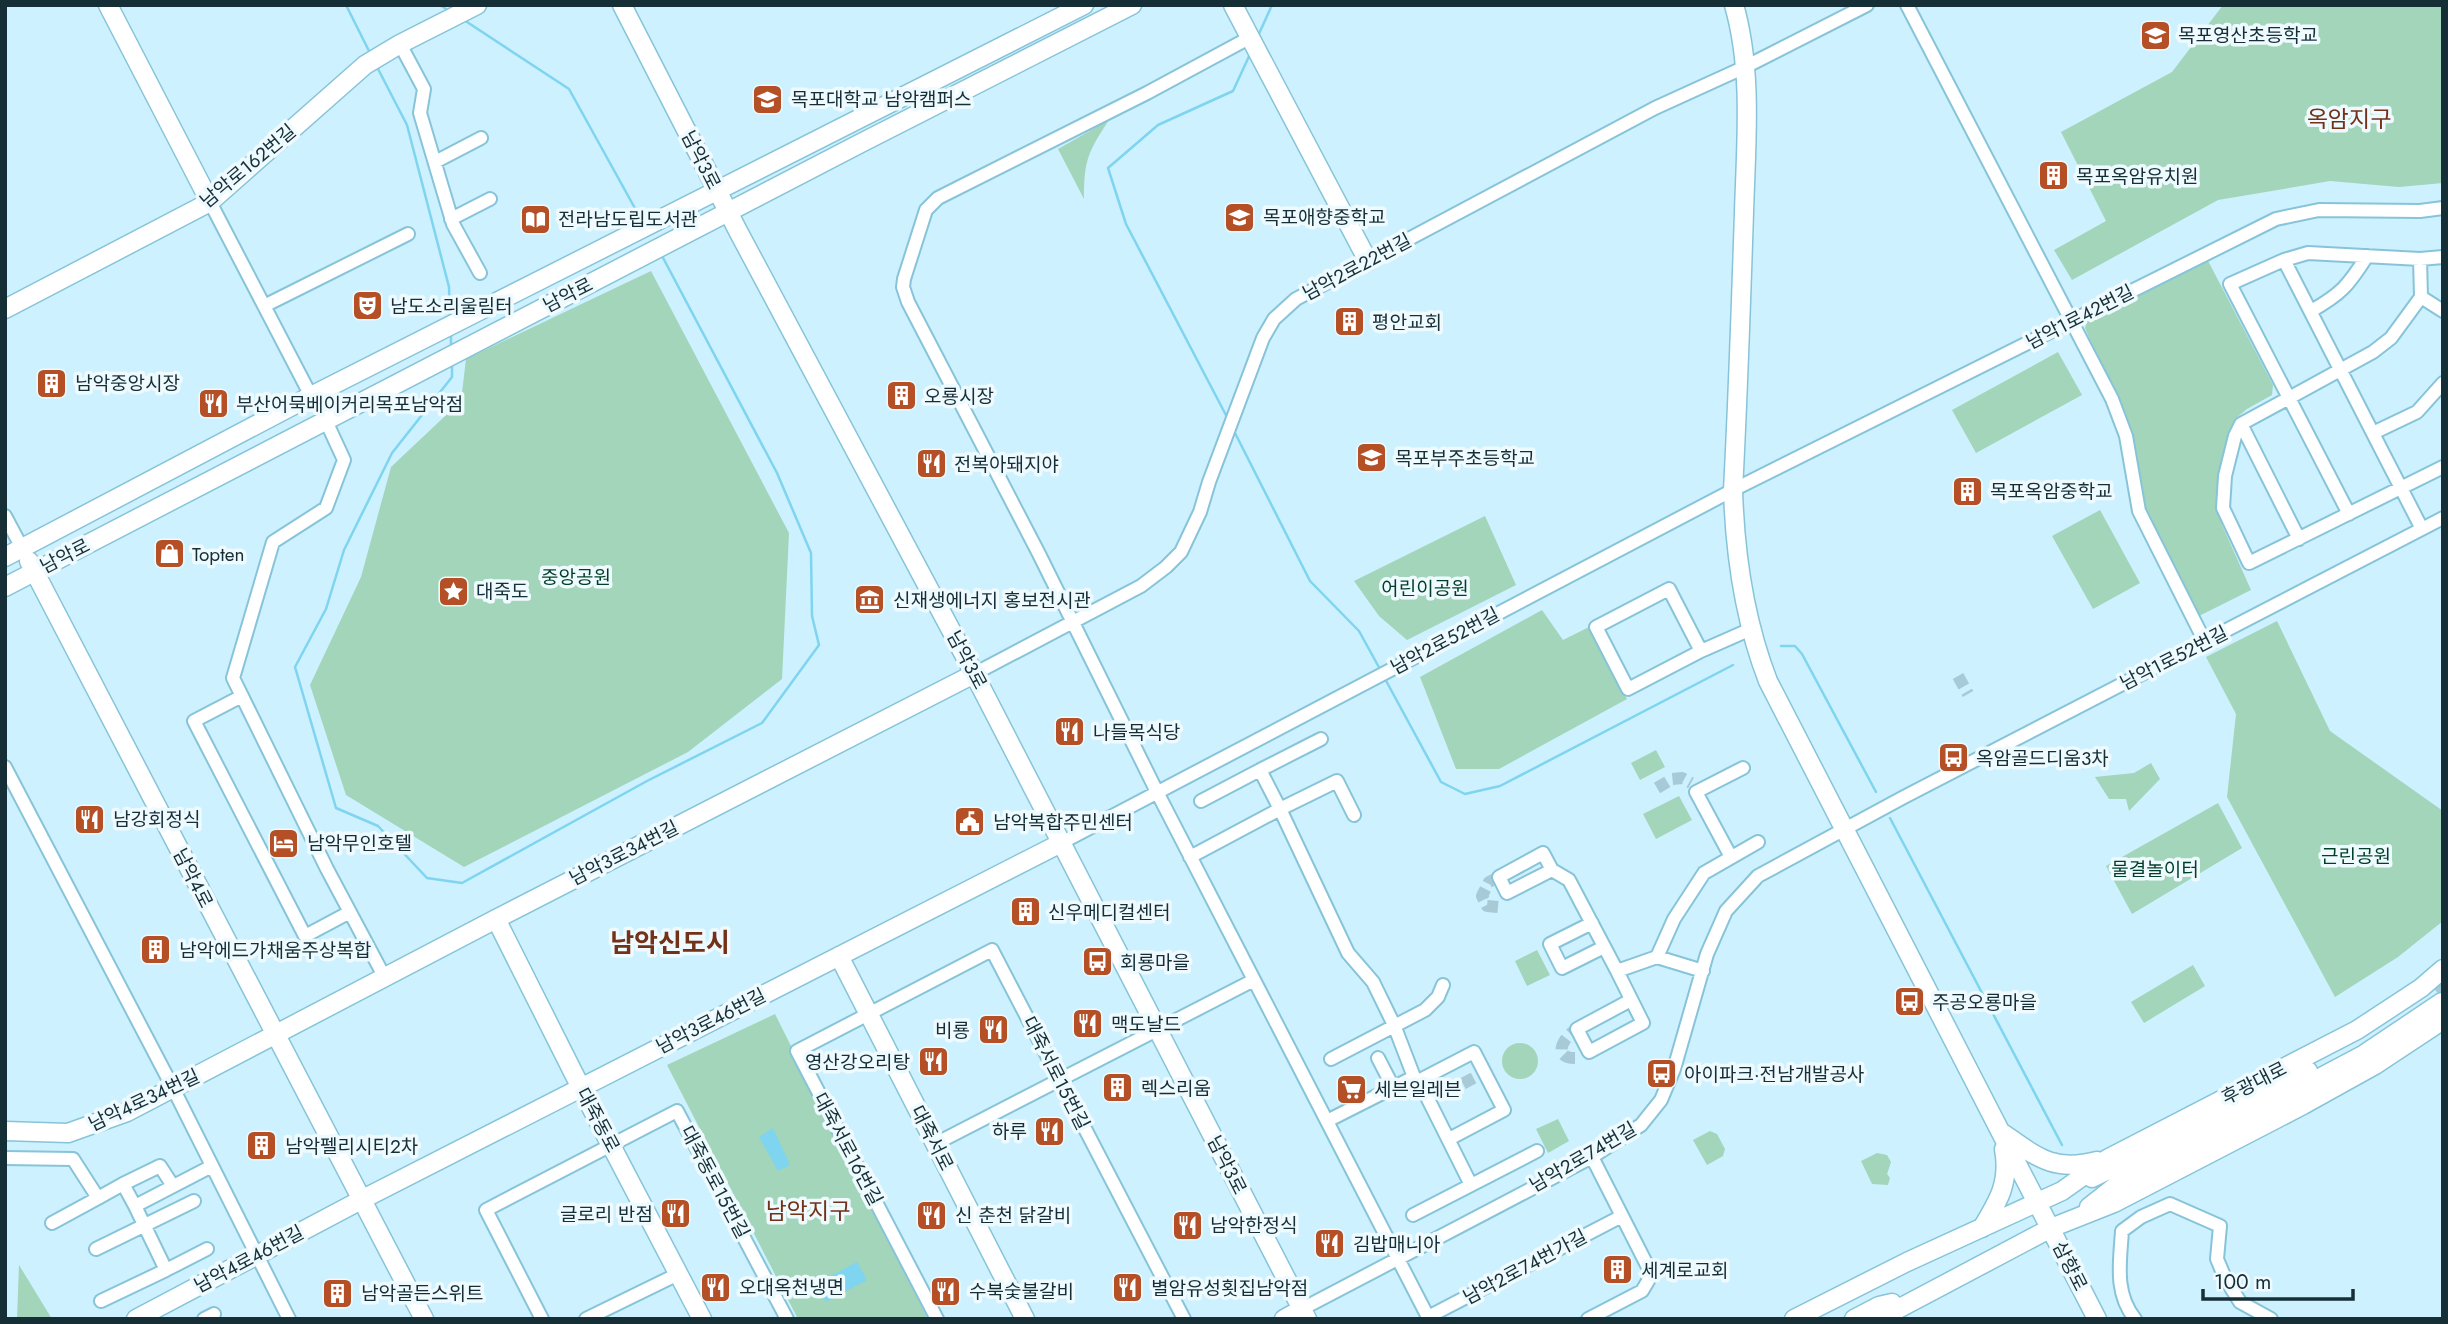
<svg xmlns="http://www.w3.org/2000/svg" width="2448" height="1324" font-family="Jost,'Noto Sans KR',sans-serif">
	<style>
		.green { fill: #a2d5b9 }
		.water { fill: #7fd4ef }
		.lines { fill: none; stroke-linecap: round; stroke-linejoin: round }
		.stream { stroke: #7fd4ef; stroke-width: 2.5 }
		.street-tunnel { stroke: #a8cad6; stroke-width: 12; stroke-dasharray: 12 6; stroke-linecap: butt }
		.secondary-tunnel { stroke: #a8cad6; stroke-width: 18; stroke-dasharray: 18 9; stroke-linecap: butt }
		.street-casing { stroke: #87c4d9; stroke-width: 16 }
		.secondary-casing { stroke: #87c4d9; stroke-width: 21 }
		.street { stroke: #fff; stroke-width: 12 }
		.secondary { stroke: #fff; stroke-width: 18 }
		.labels { text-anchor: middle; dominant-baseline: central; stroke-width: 7; stroke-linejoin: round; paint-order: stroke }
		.poi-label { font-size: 19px; fill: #162f37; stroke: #eefafe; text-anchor: start }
		.street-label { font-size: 19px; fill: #162f37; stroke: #eefafe }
		.park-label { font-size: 19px; fill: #003f27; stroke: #eefafe }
		.quarter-label { font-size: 23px; fill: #733117; stroke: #eefafe }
		.district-label { font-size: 26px; font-weight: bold; fill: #733117; stroke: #eefafe }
	</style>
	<rect width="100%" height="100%" fill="#cdf1fe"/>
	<path class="green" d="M 2223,5 L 2443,5 L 2443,183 L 2399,187 L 2330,181 L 2218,200 L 2072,280 L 2054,250 L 2106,221 L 2061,132 L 2172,72 Z
		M 1109,120 C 1088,152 1084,160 1084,199 L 1058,149 Z
		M 2206,257 L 2273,385 L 2272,395 L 2247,409 L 2235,419 L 2219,481 L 2218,507 L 2222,525 L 2251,590 L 2197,617 L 2139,498 L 2123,416 L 2085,328 L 2087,321 Z
		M 651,271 L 789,533 L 782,679 L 688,752 L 464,867 L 346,795 L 310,685 L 361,577 L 391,467 L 461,401 L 466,359 Z
		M 2058,352 L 2082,395 L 1976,453 L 1952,410 Z
		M 2100,510 L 2140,583 L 2093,609 L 2052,536 Z
		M 1485,516 L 1516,585 L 1407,640 L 1379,616 L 1354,581 Z
		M 1542,610 L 1563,640 L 1589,627 L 1627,699 L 1499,769 L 1456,769 L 1420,677 Z
		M 2277,621 L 2330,731 L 2443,811 L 2443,921 L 2398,957 L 2335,997 L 2227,797 L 2236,714 L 2206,657 Z
		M 1656,750 L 1665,767 L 1640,780 L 1631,763 Z
		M 2151,763 L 2160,779 L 2129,811 L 2126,799 L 2109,799 L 2095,777 L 2134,773 Z
		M 1679,796 L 1692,820 L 1656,839 L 1643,814 Z
		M 2218,803 L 2242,848 L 2132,914 L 2106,866 Z
		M 1537,950 L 1550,975 L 1527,986 L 1515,961 Z
		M 2193,965 L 2205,986 L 2144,1023 L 2131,1002 Z
		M 775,1014 L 928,1319 L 798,1319 L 667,1065 Z
		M1502 1061a18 18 0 1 1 36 0a18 18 0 1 1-36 0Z
		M 1558,1119 L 1569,1141 L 1548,1153 L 1536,1129 Z
		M 1710,1131 L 1717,1134 L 1725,1149 L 1723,1156 L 1707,1165 L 1693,1140 Z
		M 1877,1153 L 1887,1155 L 1891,1162 L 1887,1174 L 1890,1178 L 1888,1185 L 1872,1184 L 1861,1161 Z
		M 19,1265 L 52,1319 L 17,1319 Z"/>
	<path class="water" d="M 773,1128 L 790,1165 L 778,1171 L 759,1137 Z
		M 857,1262 L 867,1280 L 826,1302 L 817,1283 Z"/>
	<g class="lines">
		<path class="stream" d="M 346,5 L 370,53
			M 440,5 L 449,11
			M 464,20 L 569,89 L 642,221
			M 1258,36 L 1272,5
			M 376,65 L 407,125 L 449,287 L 450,319
			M 451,332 L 451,347
			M 452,364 L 452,377 L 392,453 L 344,550 L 326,609 L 295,667 L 336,808 L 378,826 L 427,878 L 462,883 L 647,781 L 762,723 L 819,645 L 812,616 L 811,553 L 777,473 L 661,254
			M 1228,419 L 1126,224 L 1108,168 L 1158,125 L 1233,91 L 1251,52
			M 1234,431 L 1310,581 L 1359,631 L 1381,671
			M 1781,646 L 1795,646 L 1802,654 L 1876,792
			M 1384,677 L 1441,782 L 1465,794 L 1500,786 L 1733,665
			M 1890,818 L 2062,1145"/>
		<path class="street-tunnel" d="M 1958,676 L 1968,694
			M 1657,788 L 1672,779 L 1682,778 L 1691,783
			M 1498,907 L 1487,906 L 1482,896 L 1489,882 L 1499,877
			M 1575,1058 C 1551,1058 1564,1036 1577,1029
			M 1447,1092 L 1485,1072"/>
		<path class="secondary-tunnel" d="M 2436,991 L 2443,985"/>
		<defs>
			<path id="street" d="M 1907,5 L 2112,399 L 2126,436 L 2139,511 L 2205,642
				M 1249,38 L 1147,93 L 938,198 L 926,210 L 904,279 L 903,287 L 908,302 L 1039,554 L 1157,792 L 1429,1319
				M 400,44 L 424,89 L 420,113 L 453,224 L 480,273
				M 435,162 L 481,138
				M 210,202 L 311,396
				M 451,219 L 490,199
				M 2443,257 L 2420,259 L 2308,253 L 2284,260 L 2230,284 L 2289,398 L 2241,424 L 2235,436 L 2225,476 L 2223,508 L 2249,563 L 2443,467
				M 2284,260 L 2422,529
				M 2421,297 L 2443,311
				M 264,306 L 408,234
				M 2311,311 C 2341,294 2348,286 2367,256
				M 326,421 L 344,460 L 326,508 L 273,542 L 233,678 L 327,869 L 385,978
				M 2241,424 L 2299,539
				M 2373,433 L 2417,412 L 2443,383
				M 2349,514 L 2289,398 L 2373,352 L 2391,338 L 2421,297 L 2420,259
				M 5,516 L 22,548
				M 1701,651 L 1669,589 L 1596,627 L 1628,689 L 1701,651 L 1751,629
				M 974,674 L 1141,586 L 1166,567 L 1181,552 L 1200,512 L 1209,482 L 1263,338 L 1274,319 L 1296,299 L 1655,108 L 1745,67 L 1867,5
				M 242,696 L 194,721 L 305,936 L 350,912
				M 1321,739 L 1260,770 L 1280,809 L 1337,781 L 1354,815
				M 5,767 L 173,1088 L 289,1319
				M 1201,801 L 1260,770
				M 1061,843 L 1733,490 L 2276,219 L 2319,210 L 2420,211 L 2443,208
				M 1190,857 L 1280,809 L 1348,953 L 1373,982 L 1394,1025 L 1414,1077 L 1423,1089 L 1471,1185
				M 1731,857 L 1696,792 L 1743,768
				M 1552,870 L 1507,893 L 1499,877 L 1543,853 L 1552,870 L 1569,880 L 1617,971 L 1657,957 L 1703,971
				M 1592,923 L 1550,944 L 1562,968 L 1604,947
				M 1657,957 L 1674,919 L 1704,873 L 1758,842
				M 1617,971 L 1643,1023 L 1589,1052 L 1577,1029 L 1631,1000
				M 1378,1058 L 1393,1087
				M 1331,1059 L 1425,1010 L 1438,997 L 1443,985
				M 1418,1081 L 1474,1052 L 1504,1110 L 1449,1139
				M 1327,1121 L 1414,1077
				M 935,1144 L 1254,980
				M 5,1158 L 73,1159 L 98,1198 L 123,1184
				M 135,1206 L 123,1184 L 160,1166 L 173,1186
				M 1413,1215 L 1537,1151
				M 52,1223 L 98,1198
				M 96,1249 L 194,1201
				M 207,1249 L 166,1270 L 135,1206 L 212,1166
				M 101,1301 L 166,1270
				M 1302,1309 L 1592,1157 L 1641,1125 L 1661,1100 L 1674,1069 L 1707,954 L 1726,911 L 1758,876 L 1904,797 L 2443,518
				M 1428,1317 L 1622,1216
				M 204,1319 L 214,1314
				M 542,1319 L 486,1210 L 677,1111 L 787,1319
				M 586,1319 L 678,1274
				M 937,1319 L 797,1051 L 992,950 L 1184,1319
				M 1588,1319 L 1642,1291 L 1648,1281 L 1649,1269 L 1592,1157
				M 2135,1319 C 2114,1293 2120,1262 2122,1231 L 2141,1217 L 2170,1204 L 2220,1226 L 2217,1259 L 2225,1278 L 2240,1302 L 2271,1319"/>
			<path id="secondary" d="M 108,5 L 210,202
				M 622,5 L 738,231 L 968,662 L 1307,1319
				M 1233,5 L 1368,261
				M 1734,5 C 1753,71 1746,144 1744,212 C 1741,305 1738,398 1733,490 C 1735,556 1744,619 1768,681 L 2097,1319
				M 5,309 L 210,202 L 365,65 L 400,44 L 477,5
				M 5,557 L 311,396 L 1084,5
				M 29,561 L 424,1319
				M 5,587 L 861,143 L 1132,5
				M 496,919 L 581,1088 L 702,1319
				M 839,956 L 1025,1319
				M 5,1131 L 68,1133 L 127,1112 L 496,919 L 974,674
				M 2004,1134 C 2038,1158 2054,1172 2097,1161
				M 2092,1178 L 2308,1071
				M 2089,1207 L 2117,1185 L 2363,1055 L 2442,1002
				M 1982,1228 C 1999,1200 2010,1182 2004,1149
				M 136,1319 L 361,1200 L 1061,843
				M 1284,1319 L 1302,1309
				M 1794,1319 L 1907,1262 L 2062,1191 L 2107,1159 L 2357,1030 L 2421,988 L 2443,969
				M 1854,1319 L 1879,1306 L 1892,1303
				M 1879,1319 L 2051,1228 L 2114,1203 L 2303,1105 L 2375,1065 L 2443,1020"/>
		</defs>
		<use href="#street" class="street-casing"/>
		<use href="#secondary" class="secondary-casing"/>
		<use href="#street" class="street"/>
		<use href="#secondary" class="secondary"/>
	</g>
	<defs>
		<symbol id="school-square" viewBox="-11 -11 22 22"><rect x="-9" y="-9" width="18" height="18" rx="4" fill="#b54f25" stroke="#eefafe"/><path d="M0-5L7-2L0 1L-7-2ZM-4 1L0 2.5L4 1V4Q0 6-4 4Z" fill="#fff"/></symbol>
		<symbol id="university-square" viewBox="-11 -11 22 22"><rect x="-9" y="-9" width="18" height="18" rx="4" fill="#b54f25" stroke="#eefafe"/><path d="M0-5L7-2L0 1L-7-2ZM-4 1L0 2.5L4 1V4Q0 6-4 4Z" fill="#fff"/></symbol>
		<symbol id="building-square" viewBox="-11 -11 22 22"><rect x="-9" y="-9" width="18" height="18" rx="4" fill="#b54f25" stroke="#eefafe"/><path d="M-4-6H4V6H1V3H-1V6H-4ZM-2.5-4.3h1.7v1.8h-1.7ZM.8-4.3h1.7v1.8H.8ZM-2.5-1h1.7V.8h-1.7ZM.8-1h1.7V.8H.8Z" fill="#fff"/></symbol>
		<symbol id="library-square" viewBox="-11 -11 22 22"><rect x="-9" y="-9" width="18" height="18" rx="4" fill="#b54f25" stroke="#eefafe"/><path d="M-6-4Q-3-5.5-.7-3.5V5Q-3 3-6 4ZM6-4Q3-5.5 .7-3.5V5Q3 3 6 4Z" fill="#fff"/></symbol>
		<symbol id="theatre-square" viewBox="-11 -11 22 22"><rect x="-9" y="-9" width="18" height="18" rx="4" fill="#b54f25" stroke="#eefafe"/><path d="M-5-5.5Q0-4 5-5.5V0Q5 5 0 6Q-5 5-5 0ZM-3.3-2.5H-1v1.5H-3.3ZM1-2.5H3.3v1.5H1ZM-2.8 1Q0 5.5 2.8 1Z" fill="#fff"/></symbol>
		<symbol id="restaurant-square" viewBox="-11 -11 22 22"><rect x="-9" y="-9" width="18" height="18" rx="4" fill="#b54f25" stroke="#eefafe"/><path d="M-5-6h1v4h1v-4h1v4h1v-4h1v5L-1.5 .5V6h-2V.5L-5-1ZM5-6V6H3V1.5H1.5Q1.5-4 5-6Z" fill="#fff"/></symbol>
		<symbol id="shop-square" viewBox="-11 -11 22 22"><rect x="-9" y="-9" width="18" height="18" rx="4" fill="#b54f25" stroke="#eefafe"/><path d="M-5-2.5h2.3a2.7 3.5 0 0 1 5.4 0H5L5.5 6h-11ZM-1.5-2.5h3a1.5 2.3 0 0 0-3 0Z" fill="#fff"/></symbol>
		<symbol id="sight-square" viewBox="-11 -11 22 22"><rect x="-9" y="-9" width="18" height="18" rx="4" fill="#b54f25" stroke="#eefafe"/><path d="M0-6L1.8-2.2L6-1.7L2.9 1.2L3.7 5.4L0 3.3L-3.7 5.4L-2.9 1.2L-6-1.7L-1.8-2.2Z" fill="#fff"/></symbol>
		<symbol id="museum-square" viewBox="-11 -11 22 22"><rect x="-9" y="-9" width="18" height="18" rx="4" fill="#b54f25" stroke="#eefafe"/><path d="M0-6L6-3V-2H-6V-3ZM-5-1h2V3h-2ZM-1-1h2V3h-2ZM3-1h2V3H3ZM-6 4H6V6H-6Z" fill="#fff"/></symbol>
		<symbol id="bus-square" viewBox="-11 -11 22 22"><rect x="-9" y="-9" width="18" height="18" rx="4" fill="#b54f25" stroke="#eefafe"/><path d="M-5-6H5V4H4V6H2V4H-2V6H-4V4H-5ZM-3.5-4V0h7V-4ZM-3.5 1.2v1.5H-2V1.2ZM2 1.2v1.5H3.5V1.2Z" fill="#fff"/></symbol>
		<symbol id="civic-square" viewBox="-11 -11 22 22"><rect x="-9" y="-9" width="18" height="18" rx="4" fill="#b54f25" stroke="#eefafe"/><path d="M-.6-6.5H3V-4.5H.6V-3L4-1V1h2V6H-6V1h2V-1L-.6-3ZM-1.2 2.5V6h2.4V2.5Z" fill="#fff"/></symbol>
		<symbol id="hotel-square" viewBox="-11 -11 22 22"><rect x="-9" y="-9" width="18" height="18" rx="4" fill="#b54f25" stroke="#eefafe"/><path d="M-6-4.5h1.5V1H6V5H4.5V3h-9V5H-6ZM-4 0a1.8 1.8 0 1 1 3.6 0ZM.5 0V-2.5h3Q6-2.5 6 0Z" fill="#fff"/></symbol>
		<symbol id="supermarket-square" viewBox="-11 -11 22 22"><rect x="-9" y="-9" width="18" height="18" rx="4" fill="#b54f25" stroke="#eefafe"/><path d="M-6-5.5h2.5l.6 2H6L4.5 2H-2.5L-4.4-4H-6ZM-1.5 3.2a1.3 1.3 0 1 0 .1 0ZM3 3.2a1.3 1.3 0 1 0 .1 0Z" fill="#fff"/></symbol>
	</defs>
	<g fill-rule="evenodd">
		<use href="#school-square" x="2138" y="18" width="35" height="35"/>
		<use href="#university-square" x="750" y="82" width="35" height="35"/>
		<use href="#building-square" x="2036" y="158" width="35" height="35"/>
		<use href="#school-square" x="1222" y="200" width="35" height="35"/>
		<use href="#library-square" x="518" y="202" width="35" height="35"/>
		<use href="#theatre-square" x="350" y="288" width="35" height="35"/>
		<use href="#building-square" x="1332" y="304" width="35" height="35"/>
		<use href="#building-square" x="34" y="366" width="35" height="35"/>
		<use href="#building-square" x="884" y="378" width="35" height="35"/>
		<use href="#restaurant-square" x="196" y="386" width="35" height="35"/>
		<use href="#school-square" x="1354" y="440" width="35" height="35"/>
		<use href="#restaurant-square" x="914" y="446" width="35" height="35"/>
		<use href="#building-square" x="1950" y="474" width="35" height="35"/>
		<use href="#shop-square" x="152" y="536" width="35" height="35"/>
		<use href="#sight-square" x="436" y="574" width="35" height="35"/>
		<use href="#museum-square" x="852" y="582" width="35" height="35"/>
		<use href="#restaurant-square" x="1052" y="714" width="35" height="35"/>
		<use href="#bus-square" x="1936" y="740" width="35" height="35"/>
		<use href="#restaurant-square" x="72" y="802" width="35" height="35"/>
		<use href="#civic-square" x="952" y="804" width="35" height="35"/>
		<use href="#hotel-square" x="266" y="826" width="35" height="35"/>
		<use href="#building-square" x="1008" y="894" width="35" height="35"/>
		<use href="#building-square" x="138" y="932" width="35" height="35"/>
		<use href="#bus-square" x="1080" y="944" width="35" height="35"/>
		<use href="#bus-square" x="1892" y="984" width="35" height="35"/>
		<use href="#restaurant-square" x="1070" y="1006" width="35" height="35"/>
		<use href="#restaurant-square" x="976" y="1012" width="35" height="35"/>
		<use href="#restaurant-square" x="916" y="1044" width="35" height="35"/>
		<use href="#bus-square" x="1644" y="1056" width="35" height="35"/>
		<use href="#building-square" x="1100" y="1070" width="35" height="35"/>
		<use href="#supermarket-square" x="1334" y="1072" width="35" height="35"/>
		<use href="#restaurant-square" x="1032" y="1114" width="35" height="35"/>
		<use href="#building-square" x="244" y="1128" width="35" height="35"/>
		<use href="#restaurant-square" x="658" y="1196" width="35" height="35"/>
		<use href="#restaurant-square" x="914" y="1198" width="35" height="35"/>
		<use href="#restaurant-square" x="1170" y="1208" width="35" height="35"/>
		<use href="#restaurant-square" x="1312" y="1226" width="35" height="35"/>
		<use href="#building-square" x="1600" y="1252" width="35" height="35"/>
		<use href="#restaurant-square" x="698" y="1270" width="35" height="35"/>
		<use href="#restaurant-square" x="1110" y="1270" width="35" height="35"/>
		<use href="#restaurant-square" x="928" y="1274" width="35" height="35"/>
		<use href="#building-square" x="320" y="1276" width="35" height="35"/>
	</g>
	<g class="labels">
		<g class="poi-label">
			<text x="2178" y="35">목포영산초등학교</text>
			<text x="791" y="99">목포대학교 남악캠퍼스</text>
			<text x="2076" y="176">목포옥암유치원</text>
			<text x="1263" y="217">목포애향중학교</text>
			<text x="558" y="219">전라남도립도서관</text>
			<text x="390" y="306">남도소리울림터</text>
			<text x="1372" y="322">평안교회</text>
			<text x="75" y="383">남악중앙시장</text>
			<text x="924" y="396">오룡시장</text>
			<text x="236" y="404">부산어묵베이커리목포남악점</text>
			<text x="1395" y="458">목포부주초등학교</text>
			<text x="954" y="464">전복아돼지야</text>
			<text x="1990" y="491">목포옥암중학교</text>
			<text x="192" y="554">Topten</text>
			<text x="476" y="591">대죽도</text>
			<text x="893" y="600">신재생에너지 홍보전시관</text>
			<text x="1093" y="732">나들목식당</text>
			<text x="1976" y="758">옥암골드디움3차</text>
			<text x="113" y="819">남강회정식</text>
			<text x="993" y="822">남악복합주민센터</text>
			<text x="307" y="843">남악무인호텔</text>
			<text x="1048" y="912">신우메디컬센터</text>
			<text x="179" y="950">남악에드가채움주상복합</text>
			<text x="1120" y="962">회룡마을</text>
			<text x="1932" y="1002">주공오룡마을</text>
			<text x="1111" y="1024">맥도날드</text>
			<text x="970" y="1030" text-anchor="end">비룡</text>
			<text x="910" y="1062" text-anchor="end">영산강오리탕</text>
			<text x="1684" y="1074">아이파크·전남개발공사</text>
			<text x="1141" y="1088">렉스리움</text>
			<text x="1374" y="1089">세븐일레븐</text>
			<text x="1027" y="1131" text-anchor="end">하루</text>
			<text x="285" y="1146">남악펠리시티2차</text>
			<text x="653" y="1214" text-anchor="end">글로리 반점</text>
			<text x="955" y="1215">신 춘천 닭갈비</text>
			<text x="1210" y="1225">남악한정식</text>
			<text x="1353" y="1244">김밥매니아</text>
			<text x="1641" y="1270">세계로교회</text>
			<text x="739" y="1287">오대옥천냉면</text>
			<text x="1151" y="1288">별암유성횟집남악점</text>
			<text x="969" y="1291">수북숯불갈비</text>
			<text x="361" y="1293">남악골든스위트</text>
		</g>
		<g class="street-label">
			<text transform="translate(701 160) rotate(63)">남악3로</text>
			<text transform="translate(248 166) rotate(-40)">남악로162번길</text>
			<text transform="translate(1357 267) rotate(-28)">남악2로22번길</text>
			<text transform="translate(568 295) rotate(-27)">남악로</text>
			<text transform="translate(2080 317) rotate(-27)">남악1로42번길</text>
			<text transform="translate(65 556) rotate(-27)">남악로</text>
			<text transform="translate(1445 641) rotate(-28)">남악2로52번길</text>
			<text transform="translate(2174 658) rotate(-27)">남악1로52번길</text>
			<text transform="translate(967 660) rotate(62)">남악3로</text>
			<text transform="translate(624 853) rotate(-27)">남악3로34번길</text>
			<text transform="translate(193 878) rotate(63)">남악4로</text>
			<text transform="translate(711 1021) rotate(-27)">남악3로46번길</text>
			<text transform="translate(1056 1073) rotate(63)">대죽서로15번길</text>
			<text transform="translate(2254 1083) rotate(-27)">후광대로</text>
			<text transform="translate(144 1100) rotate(-25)">남악4로34번길</text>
			<text transform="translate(598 1120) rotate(62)">대죽동로</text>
			<text transform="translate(932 1138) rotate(63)">대죽서로</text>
			<text transform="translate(848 1149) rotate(62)">대죽서로16번길</text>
			<text transform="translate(1583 1157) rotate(-30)">남악2로74번길</text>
			<text transform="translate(1227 1165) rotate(63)">남악3로</text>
			<text transform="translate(715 1182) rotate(62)">대죽동로15번길</text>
			<text transform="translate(249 1259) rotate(-28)">남악4로46번길</text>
			<text transform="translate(2070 1266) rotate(63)">삼향로</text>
			<text transform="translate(1525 1267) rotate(-28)">남악2로74번가길</text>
		</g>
		<g class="park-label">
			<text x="576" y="577">중앙공원</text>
			<text x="1425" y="588">어린이공원</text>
			<text x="2356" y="856">근린공원</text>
			<text x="2155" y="869">물결놀이터</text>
		</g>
		<g class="quarter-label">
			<text x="2349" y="119">옥암지구</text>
			<text x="808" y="1211">남악지구</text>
		</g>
		<g class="district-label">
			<text x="670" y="943">남악신도시</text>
		</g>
	</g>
	<rect width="2448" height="1324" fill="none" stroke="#162f37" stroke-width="14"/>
	<path d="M2203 1289v10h150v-10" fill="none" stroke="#162f37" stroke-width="3.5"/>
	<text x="2214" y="1289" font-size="21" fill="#162f37" stroke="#eefafe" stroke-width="5" paint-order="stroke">100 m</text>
</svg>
